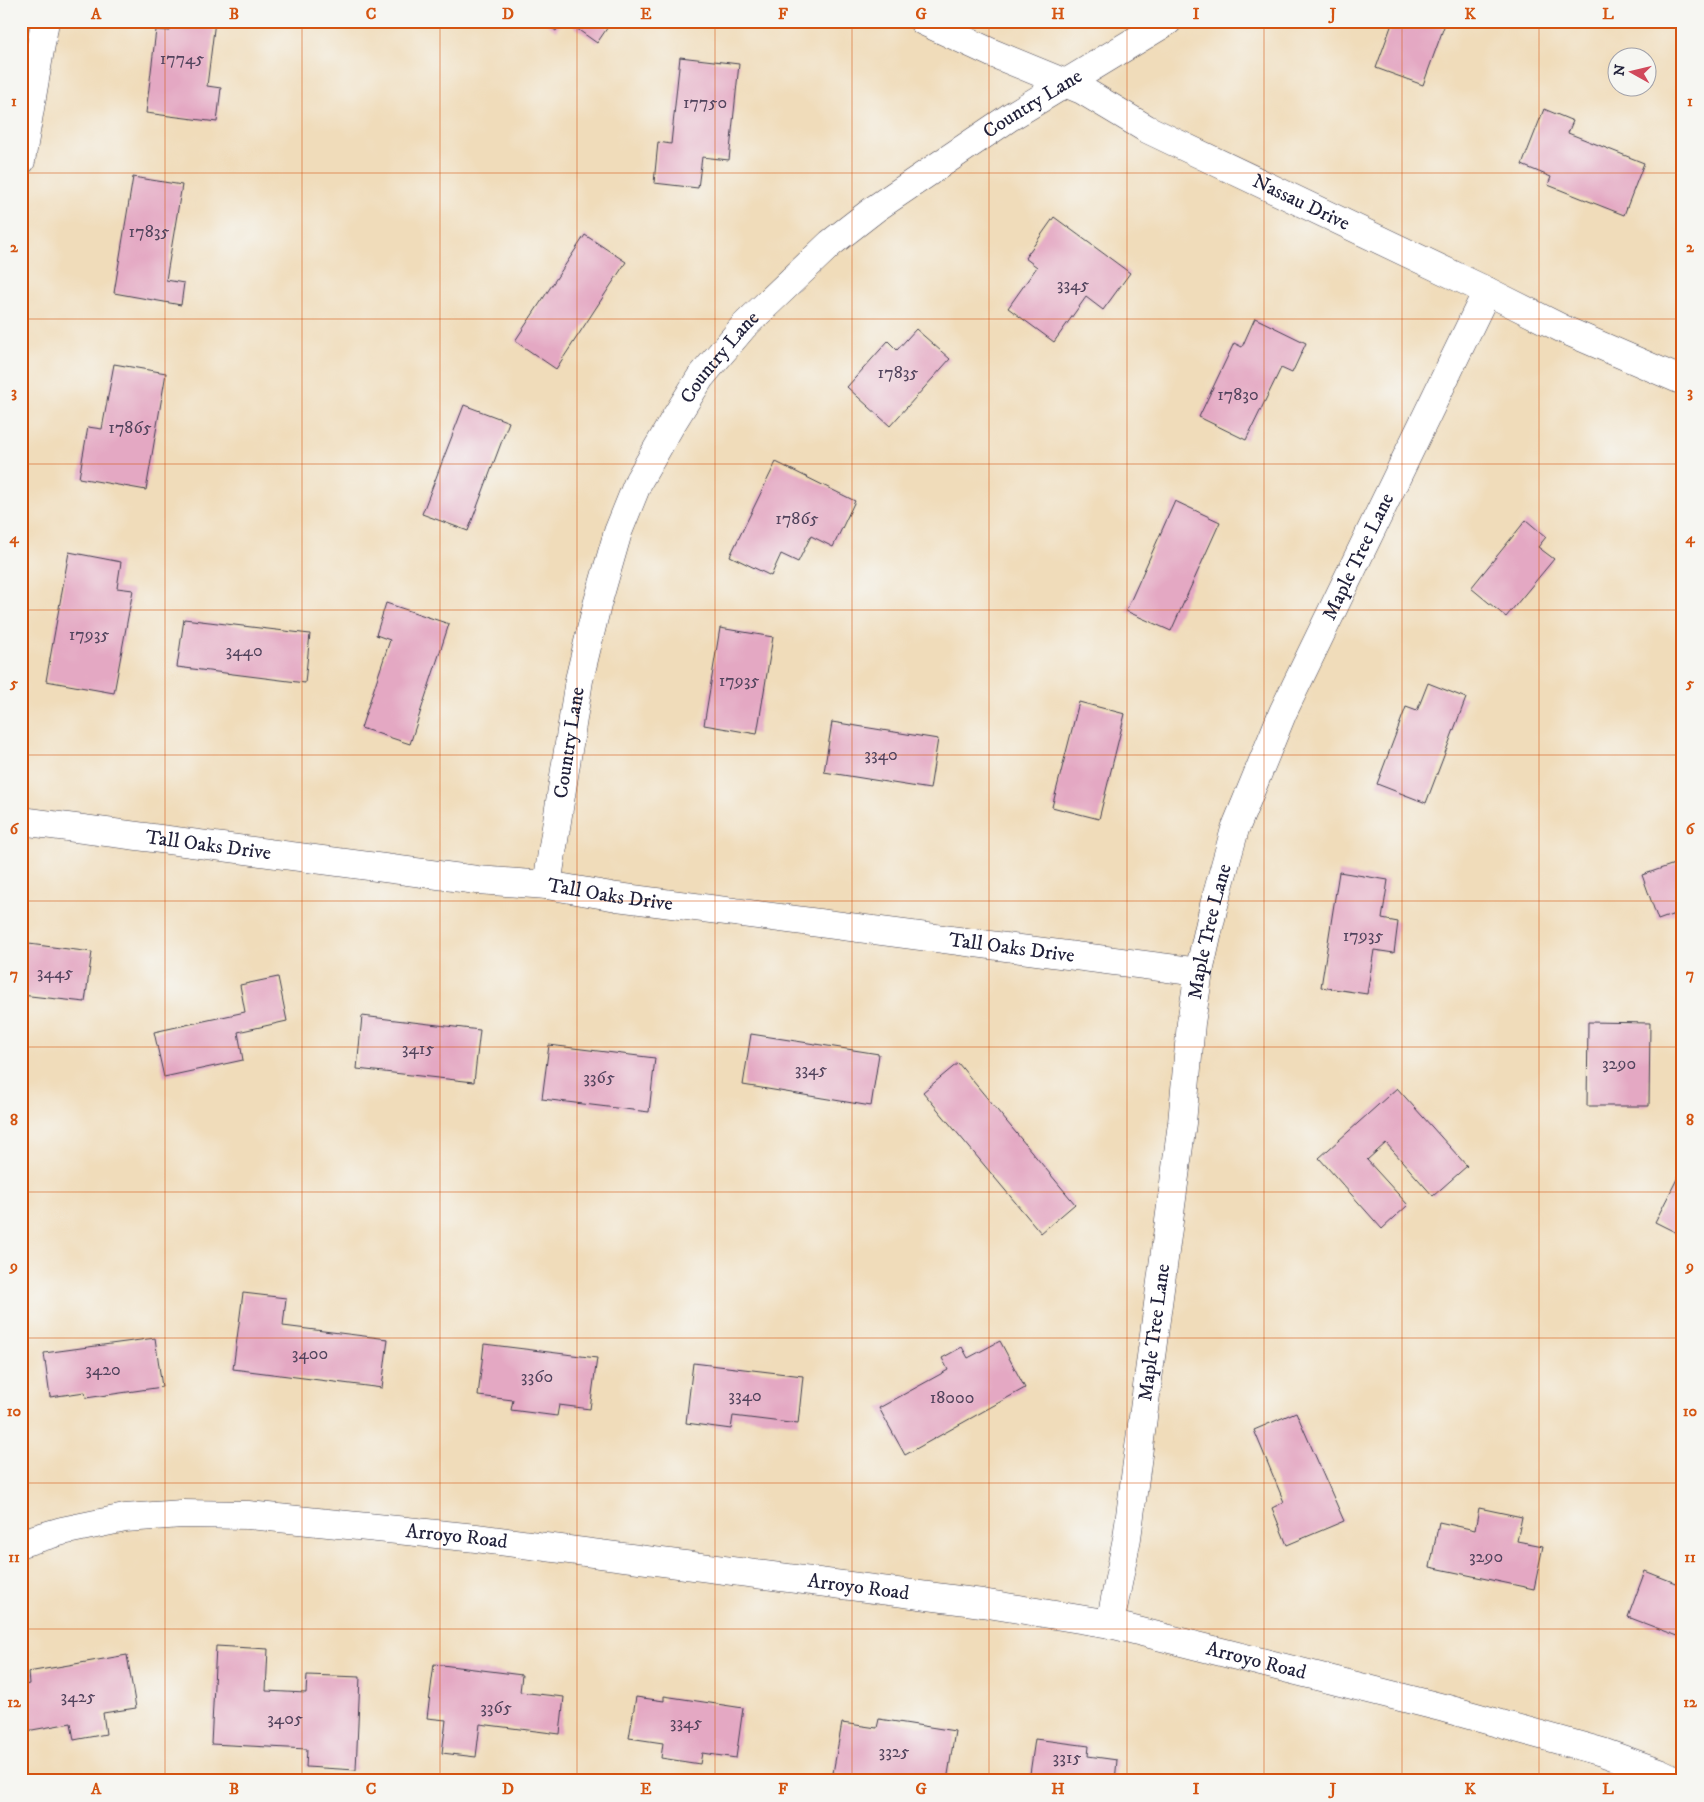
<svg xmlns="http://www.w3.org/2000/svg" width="1704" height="1802" font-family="'IM FELL DW Pica',serif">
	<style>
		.building { fill: #e4a8c3 }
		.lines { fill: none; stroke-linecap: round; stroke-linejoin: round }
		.minor-casing { stroke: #413e4e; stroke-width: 29 }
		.minor { stroke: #fff; stroke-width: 28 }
		.grid { fill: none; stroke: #d45411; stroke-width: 1; stroke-opacity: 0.55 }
		.labels { text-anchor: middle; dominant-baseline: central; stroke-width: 5; stroke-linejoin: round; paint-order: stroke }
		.number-label { font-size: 18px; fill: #52445d }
		.street-label { font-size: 20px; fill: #22223b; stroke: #f6f6f2 }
		.neatline { fill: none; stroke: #d45411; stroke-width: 2 }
		.grid-label { font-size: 16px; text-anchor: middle; font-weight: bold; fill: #d45411 }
	</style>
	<rect width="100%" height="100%" fill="#f6f6f2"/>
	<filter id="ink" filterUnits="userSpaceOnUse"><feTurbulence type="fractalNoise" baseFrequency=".02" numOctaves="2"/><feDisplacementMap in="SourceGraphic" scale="10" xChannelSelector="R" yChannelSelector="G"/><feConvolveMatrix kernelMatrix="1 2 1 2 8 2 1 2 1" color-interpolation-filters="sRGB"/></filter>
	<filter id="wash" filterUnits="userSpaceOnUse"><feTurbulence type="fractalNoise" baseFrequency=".0096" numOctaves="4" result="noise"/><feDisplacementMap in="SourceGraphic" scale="20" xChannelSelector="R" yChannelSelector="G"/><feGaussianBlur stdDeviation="1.12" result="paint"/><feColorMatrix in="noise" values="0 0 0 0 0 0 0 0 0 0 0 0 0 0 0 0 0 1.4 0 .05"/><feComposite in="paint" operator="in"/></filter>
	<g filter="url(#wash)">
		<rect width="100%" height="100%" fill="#f0dcba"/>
		<g id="blocks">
			<path class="building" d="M 171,21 L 215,21 L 207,86 L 221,88 L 217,122 L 146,113 L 156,30 L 170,31 Z
				M 542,21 L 563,21 L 556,31 Z
				M 566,21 L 612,21 L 597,43 Z
				M 1393,21 L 1446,21 L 1423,85 L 1376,68 Z
				M 680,57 L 739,64 L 729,160 L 702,157 L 698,188 L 654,183 L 658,142 L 671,144 Z
				M 1544,109 L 1573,121 L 1568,133 L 1644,163 L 1624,215 L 1548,185 L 1551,177 L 1522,165 Z
				M 133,177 L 182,185 L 166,280 L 184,283 L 181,305 L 114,293 Z
				M 1054,217 L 1130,273 L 1103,310 L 1086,297 L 1054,342 L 1008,308 L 1037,267 L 1025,258 Z
				M 585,235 L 626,262 L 556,369 L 515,341 Z
				M 1255,318 L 1306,343 L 1292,373 L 1281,368 L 1246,440 L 1199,417 L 1234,343 L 1242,347 Z
				M 916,329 L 950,359 L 890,426 L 847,387 L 888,341 L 897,350 Z
				M 114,364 L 166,373 L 146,490 L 79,478 L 88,427 L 102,429 Z
				M 464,405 L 509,422 L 468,531 L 422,514 Z
				M 776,462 L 855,501 L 833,547 L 811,536 L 798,562 L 781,554 L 771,576 L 730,556 Z
				M 1175,501 L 1220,522 L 1171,631 L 1126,611 Z
				M 1526,520 L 1546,537 L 1538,547 L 1554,559 L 1506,617 L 1471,588 Z
				M 1682,540 L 1683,540 L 1683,565 L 1678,564 Z
				M 69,552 L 121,562 L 117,588 L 133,590 L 114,693 L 46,681 Z
				M 386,603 L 449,624 L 410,744 L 361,728 L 390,640 L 376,635 Z
				M 184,619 L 310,634 L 305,683 L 177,667 Z
				M 720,628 L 773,637 L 757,734 L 704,725 Z
				M 1428,683 L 1466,698 L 1426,803 L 1377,784 L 1406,707 L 1417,711 Z
				M 1079,702 L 1125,714 L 1099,819 L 1052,807 Z
				M 832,722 L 938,739 L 930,789 L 824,772 Z
				M 1683,861 L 1683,911 L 1658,920 L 1642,875 Z
				M 1339,872 L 1388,880 L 1382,919 L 1398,922 L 1394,953 L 1374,950 L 1367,994 L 1321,987 Z
				M 21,943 L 92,952 L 85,1002 L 21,995 Z
				M 278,977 L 287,1021 L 238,1032 L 243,1060 L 164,1077 L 154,1032 L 245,1012 L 240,985 Z
				M 362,1016 L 480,1030 L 474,1082 L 357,1069 Z
				M 1588,1022 L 1650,1023 L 1649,1106 L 1587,1106 Z
				M 751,1034 L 879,1054 L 871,1106 L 743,1085 Z
				M 549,1045 L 655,1058 L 649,1112 L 542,1099 Z
				M 958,1063 L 1075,1204 L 1041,1233 L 923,1092 Z
				M 1397,1088 L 1467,1166 L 1433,1196 L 1386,1143 L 1367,1160 L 1408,1205 L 1382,1229 L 1319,1158 Z
				M 1679,1175 L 1683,1177 L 1683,1236 L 1655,1222 Z
				M 243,1293 L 286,1298 L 283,1326 L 388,1339 L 382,1388 L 233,1369 Z
				M 155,1338 L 162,1387 L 86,1398 L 85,1392 L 50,1397 L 44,1353 Z
				M 1000,1341 L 1025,1388 L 905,1455 L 879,1408 L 948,1370 L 942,1358 L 962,1347 L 968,1358 Z
				M 484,1344 L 597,1358 L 590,1409 L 559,1405 L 557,1416 L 511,1410 L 513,1400 L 478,1396 Z
				M 693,1363 L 803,1376 L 798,1424 L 733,1416 L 731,1429 L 686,1423 Z
				M 1296,1412 L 1344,1521 L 1287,1545 L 1272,1508 L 1284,1502 L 1254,1430 Z
				M 1479,1508 L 1522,1517 L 1517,1541 L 1543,1546 L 1534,1589 L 1430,1567 L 1439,1522 L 1475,1530 Z
				M 1645,1571 L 1683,1586 L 1683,1638 L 1628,1617 Z
				M 216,1646 L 268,1649 L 266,1691 L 306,1693 L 307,1675 L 360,1677 L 356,1770 L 306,1767 L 307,1749 L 211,1744 Z
				M 127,1655 L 136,1708 L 103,1713 L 106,1734 L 74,1740 L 71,1723 L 21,1732 L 21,1686 L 29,1684 L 28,1672 Z
				M 434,1664 L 522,1675 L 520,1692 L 564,1697 L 560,1734 L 480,1724 L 476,1757 L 442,1753 L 446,1720 L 427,1718 Z
				M 664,1696 L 743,1708 L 736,1758 L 702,1753 L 700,1764 L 661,1758 L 663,1743 L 629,1738 L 636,1697 L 664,1701 Z
				M 879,1719 L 955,1731 L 947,1781 L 883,1781 L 833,1773 L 842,1723 L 877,1728 Z
				M 1035,1739 L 1089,1746 L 1088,1756 L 1117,1760 L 1115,1781 L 1029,1781 Z"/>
		</g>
	</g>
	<g filter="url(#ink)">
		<use href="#blocks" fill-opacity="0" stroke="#413e4e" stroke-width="1"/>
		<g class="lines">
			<defs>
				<g id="minor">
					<path id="s1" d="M 923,21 L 992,53 L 1082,90 L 1147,129 L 1487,291 L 1567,331 L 1683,381"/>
					<path d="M 21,161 L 45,21"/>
					<path id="s2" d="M 21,821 L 477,880 L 547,885 L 617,897 L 1199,972"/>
					<path id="s3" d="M 547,885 L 579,680 L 597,605 L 618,532 L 639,480 L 672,423 L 700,378 L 744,326 L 831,243 L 876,208 L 1010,117 L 1168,21"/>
					<path id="s4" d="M 21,1543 L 62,1531 L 125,1518 L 182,1514 L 248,1515 L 476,1538 L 982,1603 L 1110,1624 L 1444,1708 L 1602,1752 L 1661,1773 L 1678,1781"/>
					<path id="s5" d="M 1110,1624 L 1127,1538 L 1182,1123 L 1191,1023 L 1199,972 L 1214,905 L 1235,829 L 1283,712 L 1487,291"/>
				</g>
			</defs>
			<use href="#minor" class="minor-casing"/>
			<use href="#minor" class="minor"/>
		</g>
	</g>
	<path class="grid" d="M 165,21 L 165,1781M 302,21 L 302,1781M 440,21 L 440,1781M 577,21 L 577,1781M 715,21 L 715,1781M 852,21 L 852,1781M 989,21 L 989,1781M 1127,21 L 1127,1781M 1264,21 L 1264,1781M 1402,21 L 1402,1781M 1539,21 L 1539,1781M 21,173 L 1683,173M 21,319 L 1683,319M 21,464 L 1683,464M 21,610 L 1683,610M 21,755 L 1683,755M 21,901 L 1683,901M 21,1047 L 1683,1047M 21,1192 L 1683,1192M 21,1338 L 1683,1338M 21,1483 L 1683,1483M 21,1629 L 1683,1629"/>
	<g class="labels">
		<g class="number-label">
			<text x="182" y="59">17745</text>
			<text x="705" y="103">17750</text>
			<text x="149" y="232">17835</text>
			<text x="1073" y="285">3345</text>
			<text x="898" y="373">17835</text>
			<text x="1238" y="395">17830</text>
			<text x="130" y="428">17865</text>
			<text x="797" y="519">17865</text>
			<text x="89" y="635">17935</text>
			<text x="244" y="651">3440</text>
			<text x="739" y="681">17935</text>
			<text x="881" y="755">3340</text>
			<text x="1363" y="936">17935</text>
			<text x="55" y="973">3445</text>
			<text x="418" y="1049">3415</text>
			<text x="1619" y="1064">3290</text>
			<text x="811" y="1070">3345</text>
			<text x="599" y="1078">3365</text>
			<text x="310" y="1354">3400</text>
			<text x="103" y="1370">3420</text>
			<text x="537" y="1377">3360</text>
			<text x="745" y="1396">3340</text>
			<text x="952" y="1398">18000</text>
			<text x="1486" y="1557">3290</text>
			<text x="78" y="1697">3425</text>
			<text x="496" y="1708">3365</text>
			<text x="285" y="1719">3405</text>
			<text x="686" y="1723">3345</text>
			<text x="894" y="1752">3325</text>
			<text x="1067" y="1758">3315</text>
		</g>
		<g class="street-label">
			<text stroke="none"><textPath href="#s3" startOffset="969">Country Lane</textPath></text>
			<text stroke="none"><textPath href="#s1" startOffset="420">Nassau Drive</textPath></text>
			<text stroke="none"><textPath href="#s3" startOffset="564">Country Lane</textPath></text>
			<text stroke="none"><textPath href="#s5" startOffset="1105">Maple Tree Lane</textPath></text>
			<text stroke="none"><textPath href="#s3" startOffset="144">Country Lane</textPath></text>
			<text stroke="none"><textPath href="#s2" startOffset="189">Tall Oaks Drive</textPath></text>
			<text stroke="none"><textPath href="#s2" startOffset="594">Tall Oaks Drive</textPath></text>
			<text stroke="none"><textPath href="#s5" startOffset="700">Maple Tree Lane</textPath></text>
			<text stroke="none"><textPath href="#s2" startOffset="999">Tall Oaks Drive</textPath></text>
			<text stroke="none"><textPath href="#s5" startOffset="295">Maple Tree Lane</textPath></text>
			<text stroke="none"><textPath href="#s4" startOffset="440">Arroyo Road</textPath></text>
			<text stroke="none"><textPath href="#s4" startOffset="845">Arroyo Road</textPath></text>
			<text stroke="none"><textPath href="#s4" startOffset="1250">Arroyo Road</textPath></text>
		</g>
	</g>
	<rect width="1704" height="1802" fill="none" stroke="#f6f6f2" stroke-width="55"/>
	<g transform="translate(1632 72) rotate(278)"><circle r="24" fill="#f6f6f2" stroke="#a1a1a9"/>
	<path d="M0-4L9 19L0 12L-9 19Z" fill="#d1495b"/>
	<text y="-8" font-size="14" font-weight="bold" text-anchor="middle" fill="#22223b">N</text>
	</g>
	<rect x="28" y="28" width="1648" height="1746" class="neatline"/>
	<g class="grid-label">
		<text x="96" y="19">A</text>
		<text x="234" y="19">B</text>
		<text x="371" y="19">C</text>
		<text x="508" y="19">D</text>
		<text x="646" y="19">E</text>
		<text x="783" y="19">F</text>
		<text x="921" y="19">G</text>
		<text x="1058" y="19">H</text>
		<text x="1196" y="19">I</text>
		<text x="1333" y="19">J</text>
		<text x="1470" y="19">K</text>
		<text x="1608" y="19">L</text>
		<text x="14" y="106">1</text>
		<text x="1690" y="106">1</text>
		<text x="14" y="252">2</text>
		<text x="1690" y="252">2</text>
		<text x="14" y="397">3</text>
		<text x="1690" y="397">3</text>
		<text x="14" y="543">4</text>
		<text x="1690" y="543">4</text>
		<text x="14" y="688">5</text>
		<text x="1690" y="688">5</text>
		<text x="14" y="834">6</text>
		<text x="1690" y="834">6</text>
		<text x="14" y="979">7</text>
		<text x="1690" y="979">7</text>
		<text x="14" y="1125">8</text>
		<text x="1690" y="1125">8</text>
		<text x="14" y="1271">9</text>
		<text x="1690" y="1271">9</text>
		<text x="14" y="1416">10</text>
		<text x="1690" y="1416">10</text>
		<text x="14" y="1562">11</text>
		<text x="1690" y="1562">11</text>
		<text x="14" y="1707">12</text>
		<text x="1690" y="1707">12</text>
		<text x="96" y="1794">A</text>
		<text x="234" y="1794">B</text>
		<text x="371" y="1794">C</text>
		<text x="508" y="1794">D</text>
		<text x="646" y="1794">E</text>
		<text x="783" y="1794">F</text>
		<text x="921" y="1794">G</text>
		<text x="1058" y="1794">H</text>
		<text x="1196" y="1794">I</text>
		<text x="1333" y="1794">J</text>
		<text x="1470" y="1794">K</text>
		<text x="1608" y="1794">L</text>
	</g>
</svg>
